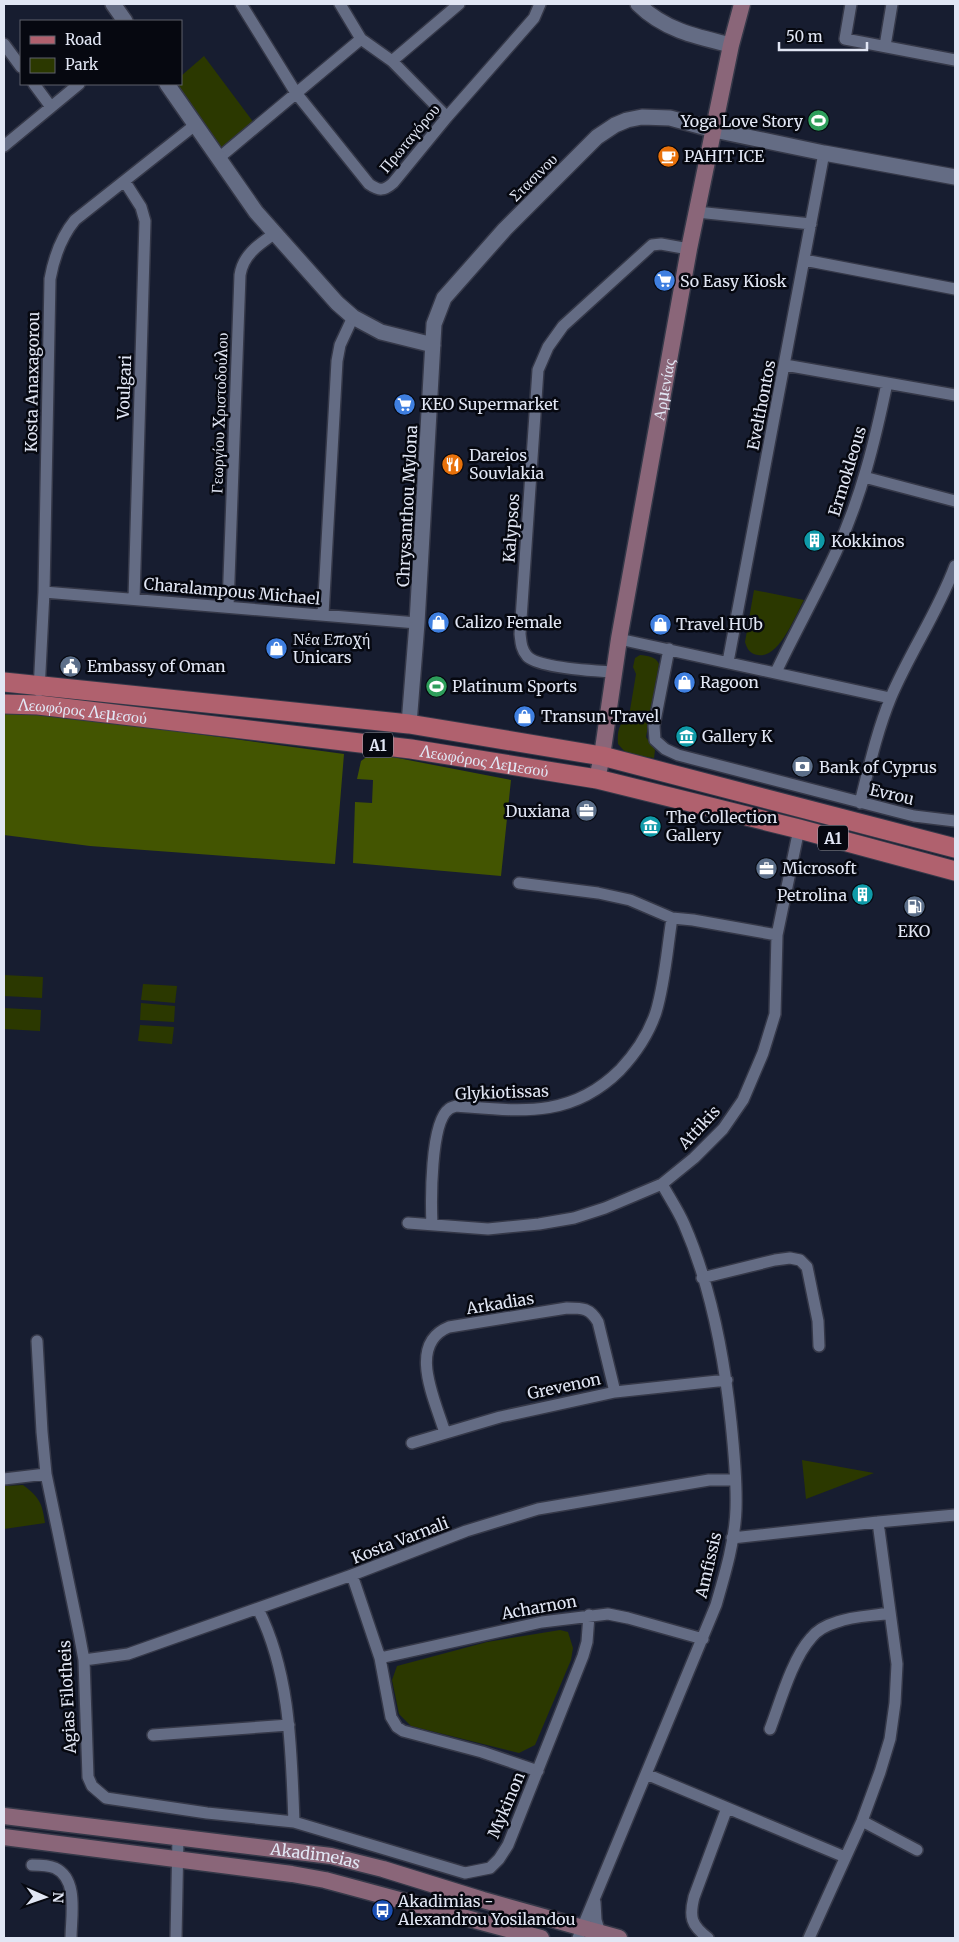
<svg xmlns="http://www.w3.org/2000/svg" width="959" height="1942" font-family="Merriweather,serif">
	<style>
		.green { fill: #2b3800 }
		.forest { fill: #435501 }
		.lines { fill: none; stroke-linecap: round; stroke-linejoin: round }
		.minor-casing { stroke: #353848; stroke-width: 14 }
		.tertiary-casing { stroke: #353848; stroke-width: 18 }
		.secondary-casing { stroke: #353848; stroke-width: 19 }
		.primary-casing { stroke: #353848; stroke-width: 21 }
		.minor { stroke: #646c84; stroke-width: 11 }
		.tertiary { stroke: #646c84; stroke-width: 15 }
		.secondary { stroke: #8a6679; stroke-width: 16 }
		.primary { stroke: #b0616e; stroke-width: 19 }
		.labels { text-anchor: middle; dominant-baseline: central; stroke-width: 5; stroke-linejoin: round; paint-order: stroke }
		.shield { fill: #060810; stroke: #9fa3b0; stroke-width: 1 }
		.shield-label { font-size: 15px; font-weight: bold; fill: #e1e6f4 }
		.poi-label { font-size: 16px; fill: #e1e6f4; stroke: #060810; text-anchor: start }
		.street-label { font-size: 16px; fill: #e1e6f4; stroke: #060810 }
	</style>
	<rect width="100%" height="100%" fill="#171d30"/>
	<path class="green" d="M 204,56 L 254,123 L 221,152 L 173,84 L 181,84 L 181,76 Z
		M 754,590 L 804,600 C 795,616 779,659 758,655 C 750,654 747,649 745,642 Z
		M 640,655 C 648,656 655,656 659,664 L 646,737 L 655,750 L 654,758 L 627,754 L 618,744 C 617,732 619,722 629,716 L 636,674 L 633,667 L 635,658 Z
		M 4,975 L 43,977 L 42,998 L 4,996 Z
		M 143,984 L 177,986 L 175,1003 L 141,1000 Z
		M 141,1003 L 175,1006 L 174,1022 L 140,1020 Z
		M 4,1008 L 41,1010 L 40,1031 L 4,1029 Z
		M 140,1025 L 174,1027 L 172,1044 L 138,1041 Z
		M 802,1460 L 874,1473 L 806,1499 Z
		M 23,1485 C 40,1498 42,1503 45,1523 L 4,1529 L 4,1486 Z
		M 560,1630 L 568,1632 L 573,1648 L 571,1660 L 535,1745 L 519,1753 L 411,1726 L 399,1714 L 392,1680 L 397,1666 L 487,1642 Z"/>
	<path class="forest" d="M 4,712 L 72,717 L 344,754 L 335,864 L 90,846 L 4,835 Z
		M 372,753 L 511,780 L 501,876 L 353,863 L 355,802 L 372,803 L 373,780 L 357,779 L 361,761 Z"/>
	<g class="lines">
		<defs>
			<path id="minor" d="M 241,4 L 296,93 L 369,184 C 379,191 384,191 393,183 L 447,117 L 534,18 L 540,4
				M 340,4 L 361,39 L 392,61 L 447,117
				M 851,4 L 845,39 L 955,60
				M 4,44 L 21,67
				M 885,46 L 892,4
				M 392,61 L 459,4
				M 34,84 L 51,107
				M 4,146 L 79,84
				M 220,157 L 361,39
				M 125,182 L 141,207 L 145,221 L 134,599
				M 697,212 L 811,224
				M 804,260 L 955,289
				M 785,365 L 955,395
				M 864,477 L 955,501
				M 44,592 L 417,623
				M 228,607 L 240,275 C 243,255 258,245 274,234
				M 323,615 L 337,361 L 340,345 L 353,317
				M 619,639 L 890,698
				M 669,649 L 654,726 L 655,740 L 665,749 L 678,755 L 914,816 L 955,821
				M 728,662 L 824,153
				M 614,672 C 595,671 538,668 527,656 C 521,649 521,642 520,634 L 538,370 L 548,347 L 563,326 L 652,245 L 661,244 L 689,249
				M 776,672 C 795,632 817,593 836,552 C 861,498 875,441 887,383
				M 39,691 L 44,592 L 50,279 C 54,257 61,237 75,220 L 195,125
				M 860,803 C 869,767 877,731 891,697 C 910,652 938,612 955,566
				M 519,883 L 598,893 L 630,900 L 672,918 L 693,920 L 777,935
				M 408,1223 L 488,1229 L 539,1224 L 574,1218 L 605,1208 L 662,1184 L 694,1158 L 723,1129 L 743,1100 L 763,1053 L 775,1014 L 777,935 L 799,829
				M 432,1225 C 431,1203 430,1122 449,1109 C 451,1107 454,1107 456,1106 C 520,1111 571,1119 620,1070 C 635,1054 649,1033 656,1012 C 665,982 667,950 672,918
				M 702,1278 L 775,1260 L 790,1258 L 800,1260 L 807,1267 L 818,1321 L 819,1346
				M 37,1341 L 42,1432 L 46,1474 L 79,1633 L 84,1660 L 88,1777 L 92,1786 L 106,1798 L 207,1813 L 294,1822 L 465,1873 L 490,1868 L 499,1859 L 508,1845 L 583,1656 L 587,1642 L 589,1615
				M 445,1433 C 436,1402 406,1344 449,1327 L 567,1308 C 583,1308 590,1308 598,1322 L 615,1392
				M 412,1443 L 500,1417 L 615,1392 L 727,1380
				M 4,1479 L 46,1474
				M 732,1538 L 878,1522 L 955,1515
				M 352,1575 L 380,1658 L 391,1717 L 397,1727 L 403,1731 L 482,1752 L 538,1771
				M 258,1609 C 291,1675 291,1750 294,1822
				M 380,1658 L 542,1622 L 608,1614 L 628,1618 L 703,1639
				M 84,1660 L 128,1654 L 352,1575 L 466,1531 L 538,1509 L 709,1480 L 735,1480
				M 770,1729 C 780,1703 792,1659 811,1638 C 817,1630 827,1625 837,1622 C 853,1616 873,1616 890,1613
				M 153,1735 L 289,1725
				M 646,1774 L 845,1857
				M 862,1821 L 917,1850
				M 32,1865 C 39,1865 48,1865 55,1868 C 79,1879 71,1917 71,1938
				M 595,1902 L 596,1920 L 600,1933
				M 176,1938 L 178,1837
				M 578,1938 L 716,1605 C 725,1574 735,1541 736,1509 C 737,1480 734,1451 731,1422 C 724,1355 711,1286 684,1224 C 678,1210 669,1197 662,1184
				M 708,1938 C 691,1925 689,1917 694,1897 L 727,1808
				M 809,1938 L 862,1821 L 880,1772 L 890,1739 L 895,1703 L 897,1664 L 878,1522"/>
			<path id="tertiary" d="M 113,4 L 125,21
				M 638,4 C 664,30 697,37 731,45
				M 167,84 L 256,212 L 337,303 L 353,317 L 381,332 L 433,345
				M 409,724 L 417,623 L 434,324 L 444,298 L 505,229 L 597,137 L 615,125 L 627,120 L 642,117 L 670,118 L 714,130 L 824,153 L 955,177"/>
			<g id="secondary">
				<path id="s1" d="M 597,779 L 602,756 L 619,639 L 689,249 L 731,45 L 742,4"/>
				<path id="s2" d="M 4,1816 L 331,1856 L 383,1869 L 483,1900 L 619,1938"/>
				<path d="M 4,1837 L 292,1874 L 325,1880 L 541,1938"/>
			</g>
			<g id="primary">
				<path d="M 4,682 L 409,724 L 602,756 L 955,848"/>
				<path id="s3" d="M 4,704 L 38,705 L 411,749 L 597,779 L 799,829 L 955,871"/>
			</g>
		</defs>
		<use href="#minor" class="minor-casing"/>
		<use href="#tertiary" class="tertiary-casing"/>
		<use href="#secondary" class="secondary-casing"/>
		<use href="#primary" class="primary-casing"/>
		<use href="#minor" class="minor"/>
		<use href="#tertiary" class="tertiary"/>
		<use href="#secondary" class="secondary"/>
		<use href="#primary" class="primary"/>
	</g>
	<defs>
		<symbol id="stadium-disc" viewBox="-11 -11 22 22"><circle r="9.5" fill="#2e9e5b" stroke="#060810"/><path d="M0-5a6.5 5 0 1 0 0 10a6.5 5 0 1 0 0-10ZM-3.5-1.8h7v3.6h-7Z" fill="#fff"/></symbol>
		<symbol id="cafe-disc" viewBox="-11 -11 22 22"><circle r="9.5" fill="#e8710a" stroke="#060810"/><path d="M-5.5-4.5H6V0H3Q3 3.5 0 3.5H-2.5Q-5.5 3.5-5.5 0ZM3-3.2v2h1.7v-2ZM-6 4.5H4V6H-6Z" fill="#fff"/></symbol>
		<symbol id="supermarket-disc" viewBox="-11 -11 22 22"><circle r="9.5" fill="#3f7fe0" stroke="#060810"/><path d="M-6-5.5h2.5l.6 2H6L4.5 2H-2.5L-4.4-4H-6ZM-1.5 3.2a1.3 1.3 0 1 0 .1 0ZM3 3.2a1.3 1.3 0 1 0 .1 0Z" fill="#fff"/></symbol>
		<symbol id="restaurant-disc" viewBox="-11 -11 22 22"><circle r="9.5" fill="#e8710a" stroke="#060810"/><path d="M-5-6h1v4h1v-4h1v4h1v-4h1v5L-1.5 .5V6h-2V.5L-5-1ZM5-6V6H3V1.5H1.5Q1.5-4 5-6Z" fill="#fff"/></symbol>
		<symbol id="building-disc" viewBox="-11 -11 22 22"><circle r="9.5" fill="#0f9aa8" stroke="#060810"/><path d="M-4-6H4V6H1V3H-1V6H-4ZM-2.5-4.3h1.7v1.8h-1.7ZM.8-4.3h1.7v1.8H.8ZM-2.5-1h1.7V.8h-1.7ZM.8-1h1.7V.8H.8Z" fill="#fff"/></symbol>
		<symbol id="shop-disc" viewBox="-11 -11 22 22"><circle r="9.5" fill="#3f7fe0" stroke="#060810"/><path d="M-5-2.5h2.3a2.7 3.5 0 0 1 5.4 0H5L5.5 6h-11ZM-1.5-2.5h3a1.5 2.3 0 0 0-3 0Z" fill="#fff"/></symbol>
		<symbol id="civic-disc" viewBox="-11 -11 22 22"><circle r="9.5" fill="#5c6f8a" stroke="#060810"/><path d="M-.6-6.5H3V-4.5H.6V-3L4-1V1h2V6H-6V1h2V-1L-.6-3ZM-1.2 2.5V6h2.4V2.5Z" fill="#fff"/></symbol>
		<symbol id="museum-disc" viewBox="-11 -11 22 22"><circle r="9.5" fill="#0f9aa8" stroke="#060810"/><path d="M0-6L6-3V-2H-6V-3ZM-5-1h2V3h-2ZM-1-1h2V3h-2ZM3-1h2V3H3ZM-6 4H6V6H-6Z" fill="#fff"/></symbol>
		<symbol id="bank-disc" viewBox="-11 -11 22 22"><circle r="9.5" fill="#5c6f8a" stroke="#060810"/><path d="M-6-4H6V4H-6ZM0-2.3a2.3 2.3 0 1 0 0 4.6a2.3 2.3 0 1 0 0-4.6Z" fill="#fff"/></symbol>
		<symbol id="office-disc" viewBox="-11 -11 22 22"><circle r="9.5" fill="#5c6f8a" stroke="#060810"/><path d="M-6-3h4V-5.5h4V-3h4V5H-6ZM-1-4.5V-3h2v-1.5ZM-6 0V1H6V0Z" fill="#fff"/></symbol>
		<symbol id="fuel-disc" viewBox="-11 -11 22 22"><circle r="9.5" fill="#5c6f8a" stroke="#060810"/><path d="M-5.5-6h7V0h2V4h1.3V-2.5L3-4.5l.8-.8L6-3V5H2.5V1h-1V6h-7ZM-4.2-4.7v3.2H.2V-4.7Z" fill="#fff"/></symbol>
		<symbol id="bus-disc" viewBox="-11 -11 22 22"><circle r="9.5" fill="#1a4fb4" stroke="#060810"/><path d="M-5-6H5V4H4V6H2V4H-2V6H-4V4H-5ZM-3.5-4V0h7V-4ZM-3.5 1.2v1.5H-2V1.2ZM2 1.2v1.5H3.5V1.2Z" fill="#fff"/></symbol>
	</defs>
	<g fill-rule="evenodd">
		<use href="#stadium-disc" x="806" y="108" width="25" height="25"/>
		<use href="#cafe-disc" x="656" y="144" width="25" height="25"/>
		<use href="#supermarket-disc" x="652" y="268" width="25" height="25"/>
		<use href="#supermarket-disc" x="392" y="392" width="25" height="25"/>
		<use href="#restaurant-disc" x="440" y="452" width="25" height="25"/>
		<use href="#building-disc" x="802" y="528" width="25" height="25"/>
		<use href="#shop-disc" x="426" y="610" width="25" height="25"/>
		<use href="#shop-disc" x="648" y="612" width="25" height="25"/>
		<use href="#shop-disc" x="264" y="636" width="25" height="25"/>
		<use href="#civic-disc" x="58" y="654" width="25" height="25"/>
		<use href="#shop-disc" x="672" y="670" width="25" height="25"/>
		<use href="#stadium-disc" x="424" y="674" width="25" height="25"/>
		<use href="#shop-disc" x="512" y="704" width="25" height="25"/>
		<use href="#museum-disc" x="674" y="724" width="25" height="25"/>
		<use href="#bank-disc" x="790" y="754" width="25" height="25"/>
		<use href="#office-disc" x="574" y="798" width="25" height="25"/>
		<use href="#museum-disc" x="638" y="814" width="25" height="25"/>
		<use href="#office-disc" x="754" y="856" width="25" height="25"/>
		<use href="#building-disc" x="850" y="882" width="25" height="25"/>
		<use href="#fuel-disc" x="902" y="894" width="25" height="25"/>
		<use href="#bus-disc" x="370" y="1898" width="25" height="25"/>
	</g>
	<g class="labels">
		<g class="shield">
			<rect x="363" y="732.5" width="30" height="25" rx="4"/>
			<rect x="818" y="825.5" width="30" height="25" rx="4"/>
		</g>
		<g class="shield-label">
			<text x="378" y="745">A1</text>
			<text x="833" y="838">A1</text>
		</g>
		<g class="poi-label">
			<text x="803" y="121" text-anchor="end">Yoga Love Story</text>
			<text x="684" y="156">PAHIT ICE</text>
			<text x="680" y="281">So Easy Kiosk</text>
			<text x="421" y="404">KEO Supermarket</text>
			<text x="469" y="455">Dareios<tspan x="469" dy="18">Souvlakia</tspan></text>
			<text x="831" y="541">Kokkinos</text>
			<text x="455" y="622">Calizo Female</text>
			<text x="676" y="624">Travel HUb</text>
			<text x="293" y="639">Νέα Εποχή<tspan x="293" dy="18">Unicars</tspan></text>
			<text x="87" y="666">Embassy of Oman</text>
			<text x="700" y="682">Ragoon</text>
			<text x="452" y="686">Platinum Sports</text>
			<text x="541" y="716">Transun Travel</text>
			<text x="702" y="736">Gallery K</text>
			<text x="819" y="767">Bank of Cyprus</text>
			<text x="570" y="811" text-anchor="end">Duxiana</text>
			<text x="666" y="817">The Collection<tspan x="666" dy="18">Gallery</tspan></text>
			<text x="782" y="868">Microsoft</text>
			<text x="847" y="895" text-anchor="end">Petrolina</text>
			<text x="914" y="931" text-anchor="middle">EKO</text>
			<text x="398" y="1901">Akadimias -<tspan x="398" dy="18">Alexandrou Yosilandou</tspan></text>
		</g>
		<g class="street-label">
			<text transform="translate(409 138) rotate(-50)">Πρωταγόρου</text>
			<text transform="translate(533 177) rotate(-45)">Στασινου</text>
			<text transform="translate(32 382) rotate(-89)">Kosta Anaxagorou</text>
			<text transform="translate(124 387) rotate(-88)">Voulgari</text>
			<text stroke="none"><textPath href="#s1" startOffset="395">Αρμενίας</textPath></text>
			<text transform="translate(761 405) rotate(-79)">Evelthontos</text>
			<text transform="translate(219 413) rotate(-88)">Γεωργίου Χριστοδούλου</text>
			<text transform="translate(847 471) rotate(-73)">Ermokleous</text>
			<text transform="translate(407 506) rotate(-87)">Chrysanthou Mylona</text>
			<text transform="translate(511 528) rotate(-86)">Kalypsos</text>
			<text transform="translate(232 591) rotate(5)">Charalampous Michael</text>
			<text stroke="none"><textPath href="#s3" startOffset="79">Λεωφόρος Λεμεσού</textPath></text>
			<text stroke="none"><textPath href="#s3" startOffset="484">Λεωφόρος Λεμεσού</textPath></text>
			<text transform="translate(892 794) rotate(13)">Evrou</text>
			<text transform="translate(502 1092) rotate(-2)">Glykiotissas</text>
			<text transform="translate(699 1127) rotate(-47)">Attikis</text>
			<text transform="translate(500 1303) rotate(-9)">Arkadias</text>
			<text transform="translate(564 1386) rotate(-12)">Grevenon</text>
			<text transform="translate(400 1540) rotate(-21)">Kosta Varnali</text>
			<text transform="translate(708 1565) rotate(-77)">Amfissis</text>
			<text transform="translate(539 1607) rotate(-10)">Acharnon</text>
			<text transform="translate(67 1697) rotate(-93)">Agias Filotheis</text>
			<text transform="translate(506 1805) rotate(-67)">Mykinon</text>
			<text stroke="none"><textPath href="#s2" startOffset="314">Akadimeias</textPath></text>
		</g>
	</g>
	<rect width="959" height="1942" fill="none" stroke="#e1e6f4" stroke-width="10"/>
	<rect x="20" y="20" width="162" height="65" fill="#060810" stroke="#5e616b"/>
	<rect x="30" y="36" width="25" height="8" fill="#b0616e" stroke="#5e616b"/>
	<text x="65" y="45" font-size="15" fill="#e1e6f4">Road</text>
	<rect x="30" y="58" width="25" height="15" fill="#2b3800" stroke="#5e616b"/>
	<text x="65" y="70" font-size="15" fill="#e1e6f4">Park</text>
	<g transform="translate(45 1897) rotate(92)" stroke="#060810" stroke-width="4" paint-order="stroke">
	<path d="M0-4L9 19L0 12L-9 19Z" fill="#e1e6f4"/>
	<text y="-8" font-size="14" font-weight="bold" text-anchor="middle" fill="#e1e6f4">N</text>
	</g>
	<path d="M779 42v8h88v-8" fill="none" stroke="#e1e6f4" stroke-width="2.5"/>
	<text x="786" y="42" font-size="15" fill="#e1e6f4" stroke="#060810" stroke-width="4" paint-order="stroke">50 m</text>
</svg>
